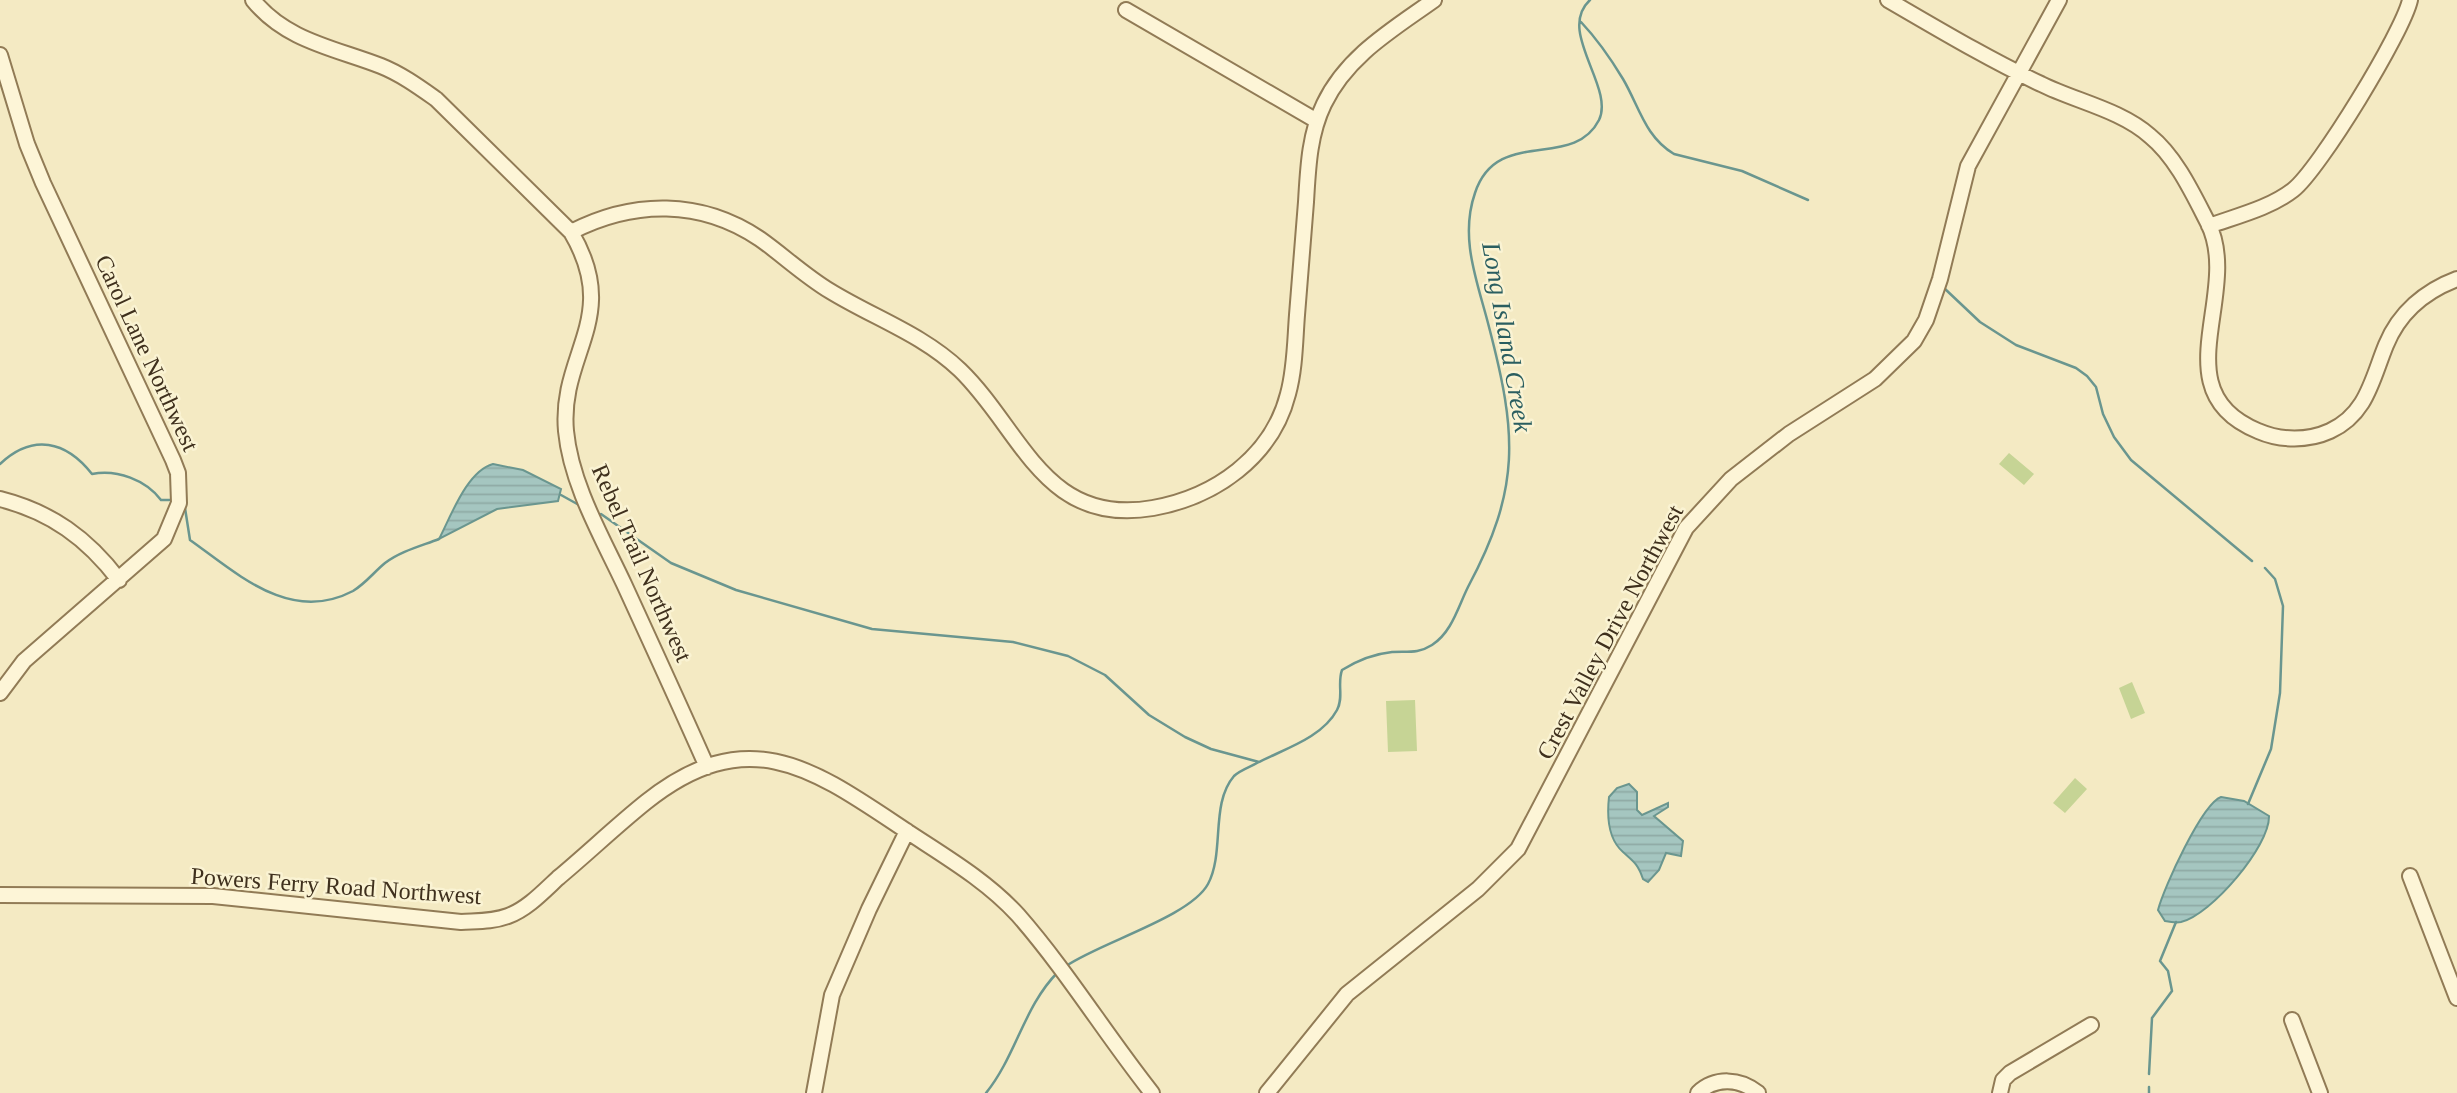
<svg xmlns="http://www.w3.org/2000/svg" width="2457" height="1093" font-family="Georgia,serif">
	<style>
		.pitch { fill: #c6d495 }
		.water { fill: url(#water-rules); stroke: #6a968f; stroke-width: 2 }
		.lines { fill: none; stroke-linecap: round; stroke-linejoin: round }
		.stream { stroke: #6a968f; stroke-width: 2.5 }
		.minor-casing { stroke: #917b56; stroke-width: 18 }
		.minor { stroke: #fdf5d7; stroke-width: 14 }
		.labels { text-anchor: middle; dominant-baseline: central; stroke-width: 5; stroke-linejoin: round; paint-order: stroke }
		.street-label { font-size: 24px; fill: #3f301d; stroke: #faf3d3 }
		.water-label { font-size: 26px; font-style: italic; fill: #2a5e60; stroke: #faf3d3 }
	</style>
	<defs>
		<pattern id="water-rules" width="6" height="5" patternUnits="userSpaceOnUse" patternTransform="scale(1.75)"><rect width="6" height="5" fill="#a5c6c0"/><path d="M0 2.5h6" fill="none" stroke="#8faaa5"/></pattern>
	</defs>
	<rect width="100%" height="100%" fill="#f4eac3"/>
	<path class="pitch" d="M 2009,453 L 2034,474 L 2024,485 L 1999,464 Z
		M 2132,682 L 2145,713 L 2131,719 L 2119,688 Z
		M 1415,700 L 1417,751 L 1388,752 L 1386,701 Z
		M 2075,778 L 2087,789 L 2065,813 L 2053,803 Z"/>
	<path class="water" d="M 493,464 L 523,470 L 561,489 L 558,501 L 497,509 L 439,539 C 451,516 467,471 493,464 Z
		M 1629,784 L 1637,792 L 1637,810 L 1642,815 L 1668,803 L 1668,807 L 1654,816 L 1683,841 L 1681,856 L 1666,853 L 1659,870 L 1648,882 L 1643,879 C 1638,864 1634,862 1623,852 C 1608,839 1607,815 1609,797 L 1617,788 Z
		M 2221,797 L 2244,801 L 2269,816 C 2270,846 2211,915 2181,922 C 2176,923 2170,922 2165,921 L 2158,910 C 2164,887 2202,804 2221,797 Z"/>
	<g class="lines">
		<path class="stream" d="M 1581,22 C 1597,39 1611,59 1623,79 C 1639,106 1645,137 1674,154 L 1742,171 L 1808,200
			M 1944,288 L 1980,322 L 2016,345 L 2076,368 L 2087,376 L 2096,387 L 2103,414 L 2114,437 L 2131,460 L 2252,561
			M 0,464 C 33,433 66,441 92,474 C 117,469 146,480 161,500 L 173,500
			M 561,495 L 579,505
			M 185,508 L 190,540 C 238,574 290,624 353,591 C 366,583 374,572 385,563 C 401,551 421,546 439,539
			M 601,514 L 671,563 L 736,590 L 872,629 L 1013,642 L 1068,656 L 1105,675 L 1149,715 L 1185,737 L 1211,749 L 1259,762
			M 2248,804 L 2271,749 L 2280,693 L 2283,606 L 2275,579 L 2265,568
			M 1066,966 C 1101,942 1190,917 1208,884 C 1225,852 1210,804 1234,776 C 1240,770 1250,767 1257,763 C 1284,749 1322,738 1337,710 C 1344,697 1337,684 1342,670 C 1358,660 1373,654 1392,652 C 1407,651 1418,654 1432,645 C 1452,632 1458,607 1468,587 C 1521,488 1517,434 1489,327 C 1478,283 1459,239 1475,193 C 1497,126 1573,171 1599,120 C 1615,87 1556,31 1590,0
			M 2149,1074 L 2152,1018 L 2172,991 L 2168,971 L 2160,961 L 2176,922
			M 2149,1087 L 2149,1093
			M 986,1093 C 1016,1056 1024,1006 1058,972"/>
		<defs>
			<path id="minor" d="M 253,0 C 286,41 335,48 381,66 C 401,74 419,87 436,99 L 571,232 C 622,318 559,353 566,431 C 571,484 602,537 624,584 C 652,645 680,706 707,767
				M 1888,0 C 1938,29 1988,59 2041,84 C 2075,101 2121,110 2150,136 C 2176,157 2193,194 2208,223 C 2243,293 2160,391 2258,431 C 2281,441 2308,441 2330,431 C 2367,414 2372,379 2386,345 C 2399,313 2425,291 2457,279
				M 1126,10 L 1317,121
				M 0,55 L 27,144 L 43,183 L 173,460 L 178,473 L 179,503 L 164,539 L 24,661 L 0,693
				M 2209,226 C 2237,216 2270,208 2293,190 C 2319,170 2403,32 2410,0
				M 571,232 C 633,200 701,199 760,239 C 784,256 805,276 830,291 C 874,318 922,334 960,370 C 1022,430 1044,527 1153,508 C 1215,497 1272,457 1288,394 C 1295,369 1295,341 1297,315 C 1300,277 1303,240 1306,202 C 1308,169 1309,135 1324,104 C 1347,56 1392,30 1434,0
				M 0,499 C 51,512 87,538 119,580
				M 2410,876 L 2457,998
				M 0,895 L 213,896 L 461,922 C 477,921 492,922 508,916 C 527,909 543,892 558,878 C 588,853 616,826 646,802 C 750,719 816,771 908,832 C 946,857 987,881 1018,915 C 1067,971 1106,1035 1152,1093
				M 2292,1020 L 2320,1093
				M 814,1093 L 832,995 L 869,909 L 907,831
				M 1267,1093 L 1347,994 L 1478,889 L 1518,849 L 1686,528 L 1731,479 L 1789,434 L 1875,379 L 1914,341 L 1926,320 L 1940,279 L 1968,166 L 2059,0
				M 1698,1093 C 1715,1077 1740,1078 1758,1093
				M 2000,1093 L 2003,1080 L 2010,1073 L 2091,1025"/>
		</defs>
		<use href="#minor" class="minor-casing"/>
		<use href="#minor" class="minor"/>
	</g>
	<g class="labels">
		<g class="street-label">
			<text transform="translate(147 353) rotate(65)">Carol Lane Northwest</text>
			<text transform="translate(642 563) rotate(66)">Rebel Trail Northwest</text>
			<text transform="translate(1610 632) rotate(-62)">Crest Valley Drive Northwest</text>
			<text transform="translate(336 886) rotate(4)">Powers Ferry Road Northwest</text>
		</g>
		<g class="water-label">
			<text transform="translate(1507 337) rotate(80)">Long Island Creek</text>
		</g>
	</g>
</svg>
